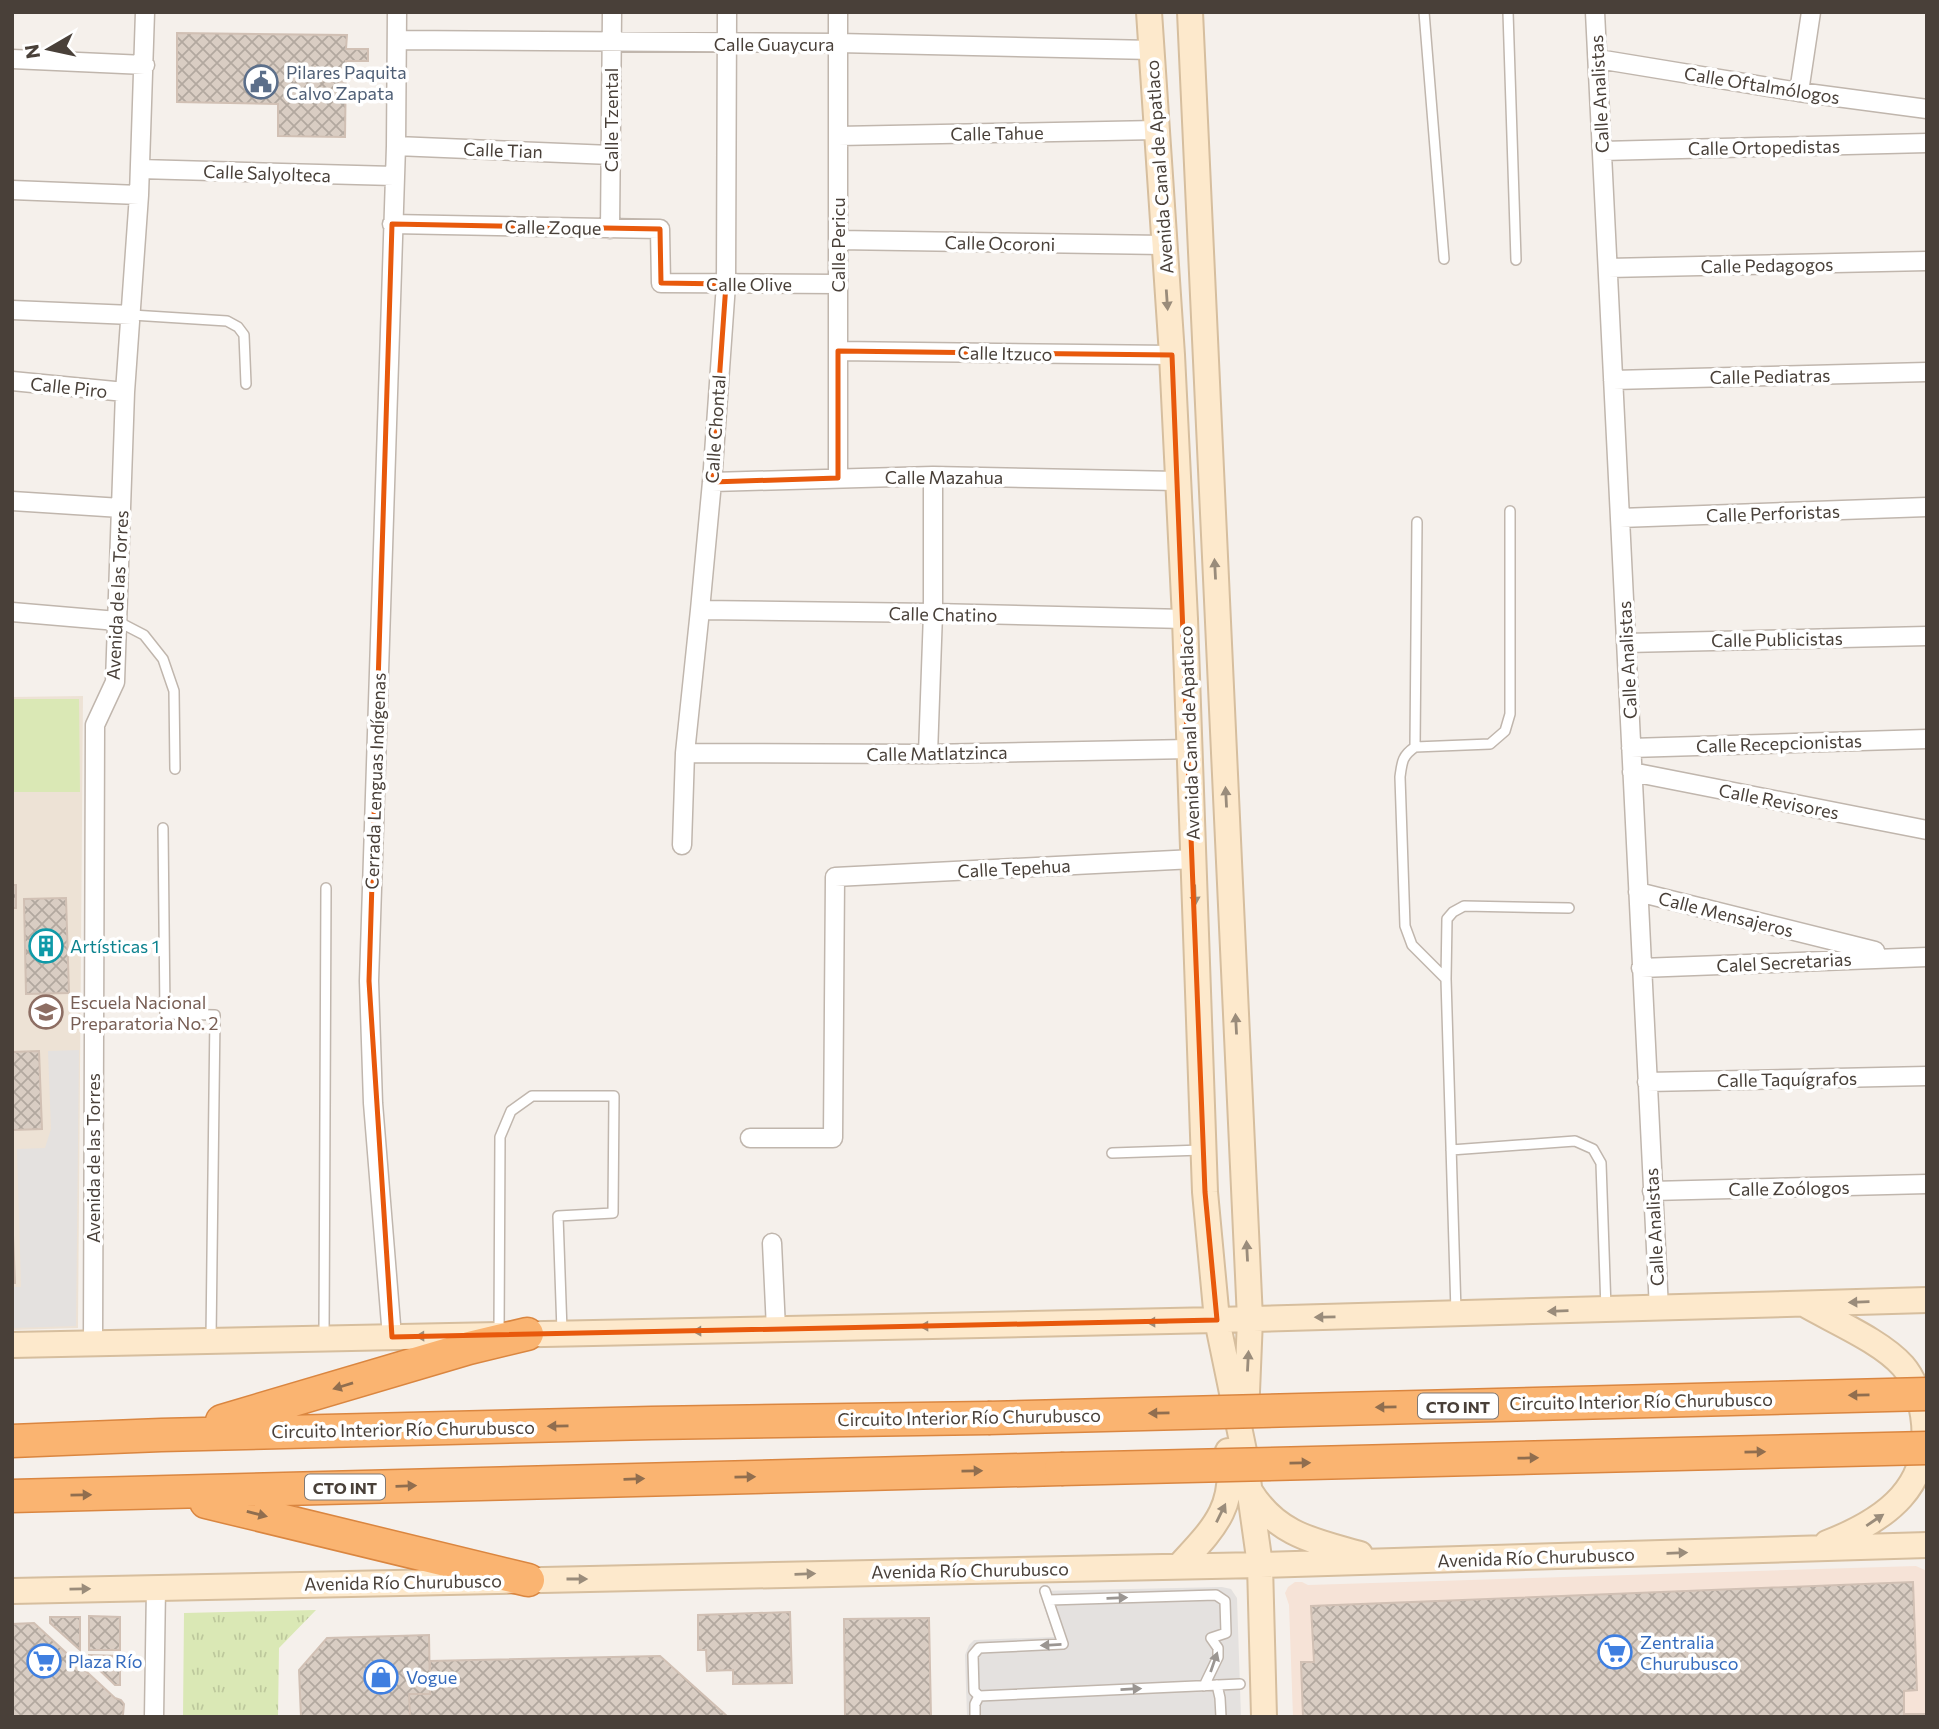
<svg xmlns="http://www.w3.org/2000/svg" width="1939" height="1729" font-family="Commissioner,sans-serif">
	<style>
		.commercial { fill: #f6e3d7 }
		.education { fill: #ede2d5 }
		.park { fill: url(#park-tufts) }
		.pitch { fill: #dae8b5 }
		.parking { fill: #e4e1df }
		.building { fill: url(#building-cross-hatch); stroke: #d1c0b4; stroke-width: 2 }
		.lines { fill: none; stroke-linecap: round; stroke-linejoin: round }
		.lane-casing { stroke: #c0b6ad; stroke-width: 12 }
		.street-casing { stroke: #c0b6ad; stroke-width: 21 }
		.secondary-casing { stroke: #d6be9e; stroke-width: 28 }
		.highway-casing { stroke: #da8640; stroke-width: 35 }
		.lane { stroke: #fff; stroke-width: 9 }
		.street { stroke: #fff; stroke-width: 18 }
		.secondary { stroke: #fde9cc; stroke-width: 24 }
		.highway { stroke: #fab471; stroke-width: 32 }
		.highway-bridge-casing { stroke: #da8640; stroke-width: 35; stroke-linecap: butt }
		.highway-bridge { stroke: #fab471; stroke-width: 32 }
		.oneway { fill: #9a8c7b }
		.oneway2 { fill: #906e4f }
		.oneway3 { fill: #9b9692 }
		.marked { fill: none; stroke: #e8590c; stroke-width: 5; stroke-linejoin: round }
		.labels { text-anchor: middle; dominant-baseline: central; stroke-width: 7; stroke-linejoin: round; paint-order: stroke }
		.shield { fill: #fff; stroke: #807974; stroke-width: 2 }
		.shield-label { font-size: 16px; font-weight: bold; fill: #494039 }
		.street-label { font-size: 18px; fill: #494039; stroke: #fff }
		.service-label { font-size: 18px; fill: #4e5e75; stroke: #fff; text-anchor: start }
		.culture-label { font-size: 18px; fill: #0d838f; stroke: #fff; text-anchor: start }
		.education-label { font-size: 18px; fill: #785e54; stroke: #fff; text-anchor: start }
		.shop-label { font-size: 18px; fill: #366cbe; stroke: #fff; text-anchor: start }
	</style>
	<defs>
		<pattern id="park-tufts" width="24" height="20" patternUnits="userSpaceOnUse" patternTransform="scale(1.75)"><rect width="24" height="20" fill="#dae8b5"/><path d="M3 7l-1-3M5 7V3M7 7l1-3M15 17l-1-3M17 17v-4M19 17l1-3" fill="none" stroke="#bdc89c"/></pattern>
		<pattern id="building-cross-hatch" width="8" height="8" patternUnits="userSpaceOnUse" patternTransform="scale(1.75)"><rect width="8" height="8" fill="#d9cdc3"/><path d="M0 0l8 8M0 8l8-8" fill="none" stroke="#b2a89f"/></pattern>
	</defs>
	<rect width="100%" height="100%" fill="#f5f0eb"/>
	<path class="commercial" d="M 1916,1566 L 1927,1571 L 1927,1717 L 1293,1717 L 1289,1605 L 1285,1593 L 1288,1587 L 1295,1582 L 1302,1582 L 1308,1585 Z"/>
	<path class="education" d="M 83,696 L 78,1328 L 12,1330 L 12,697 Z"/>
	<path class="park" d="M 316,1610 L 279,1648 L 278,1717 L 183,1717 L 184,1613 Z"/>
	<path class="pitch" d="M 12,699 L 79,699 L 80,792 L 12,792 Z"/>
	<path class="parking" d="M 79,1050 L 76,1326 L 12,1328 L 12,1287 L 21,1287 L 17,1149 L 45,1148 L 51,1129 L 48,1051 Z
		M 1222,1587 L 1231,1589 L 1237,1598 L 1241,1717 L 967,1717 L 965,1655 L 969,1645 L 974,1640 L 1054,1637 L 1039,1591 Z"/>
	<path class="building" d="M 177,33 L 347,35 L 346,49 L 368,49 L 368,61 L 346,61 L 345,137 L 278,136 L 278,104 L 177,102 Z
		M 12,885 L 16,885 L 16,908 L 12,908 Z
		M 66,898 L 69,993 L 26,994 L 24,899 Z
		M 39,1051 L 42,1129 L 12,1130 L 12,1052 Z
		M 12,1211 L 15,1283 L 12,1283 Z
		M 1913,1582 L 1917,1690 L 1904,1691 L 1904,1714 L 1927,1714 L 1927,1717 L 1303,1717 L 1301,1662 L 1314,1662 L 1311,1606 Z
		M 790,1612 L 792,1683 L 733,1684 L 733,1670 L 707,1671 L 706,1650 L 698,1650 L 698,1615 Z
		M 89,1616 L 120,1617 L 120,1650 L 89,1650 Z
		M 50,1617 L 80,1617 L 80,1650 L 50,1623 Z
		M 929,1618 L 931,1717 L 845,1717 L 844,1619 Z
		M 34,1623 L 115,1698 L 121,1700 L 124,1704 L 123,1715 L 121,1717 L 12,1717 L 12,1624 Z
		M 429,1635 L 430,1694 L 409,1694 L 410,1717 L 301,1717 L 299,1670 L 327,1638 Z
		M 89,1655 L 120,1656 L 120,1685 L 115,1685 L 89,1660 Z
		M 660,1656 L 728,1717 L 410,1717 L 409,1694 L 430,1694 L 430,1661 Z"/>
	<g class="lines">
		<defs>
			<path id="lane" d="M 1424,12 L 1444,259
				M 1508,12 L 1516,260
				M 132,315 L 227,321 L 238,327 L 244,335 L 246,384
				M 117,621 L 144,635 L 163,659 L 174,691 L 175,769
				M 1415,747 L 1417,522
				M 163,828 L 165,1014 L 215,1015 L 211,1339
				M 1446,979 L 1412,945 L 1405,926 L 1400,777 C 1402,762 1402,756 1415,747 L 1490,744 L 1505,731 L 1510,714 L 1510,511
				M 1451,1150 L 1575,1141 L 1593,1149 L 1601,1163 L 1606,1309
				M 1112,1153 L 1202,1150
				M 1456,1312 L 1446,979 L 1447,919 L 1453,912 L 1464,906 L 1569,908
				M 499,1333 L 500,1137 L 511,1111 L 532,1096 L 614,1096 L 613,1213 L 558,1216 L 562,1331
				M 324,1336 L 326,888
				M 1045,1591 L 1063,1644 L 979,1648 L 973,1655 L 974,1691 L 979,1696 L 1240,1684
				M 1049,1600 L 1216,1595 L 1225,1601 L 1226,1633 L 1211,1638 L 1218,1648 L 1218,1657 L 1204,1686
				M 1217,1685 L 1220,1698 L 1221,1717
				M 975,1717 L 975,1704 L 979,1696"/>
			<path id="street" d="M 1595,12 L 1659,1309
				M 397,40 L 838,43 L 1152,50
				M 12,59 L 145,65
				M 1598,59 L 1799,92 L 1927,109
				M 1799,92 L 1811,12
				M 838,136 L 1157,130
				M 396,146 L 611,155
				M 1602,151 L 1927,143
				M 140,169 L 394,176
				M 12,190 L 139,195
				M 392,224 L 660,229 L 661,283 L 837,284
				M 610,229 L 612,12
				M 838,240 L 1163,245
				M 1608,268 L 1927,261
				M 12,310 L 132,315
				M 838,351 L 1172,355
				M 1613,380 L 1927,372
				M 12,381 L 125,392
				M 838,478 L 838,12
				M 712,482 L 933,476 L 1177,481
				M 12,501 L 121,508
				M 1620,518 L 1927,507
				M 700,610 L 933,613 L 1185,619
				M 12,612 L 117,621
				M 1626,643 L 1927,636
				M 1631,748 L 1927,739
				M 685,753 L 928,754 L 1190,749
				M 928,754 L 933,613 L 933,476
				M 1632,772 L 1927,830
				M 682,845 L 685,753 L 700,610 L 712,482 L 726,284 L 727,12
				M 1638,892 L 1875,951
				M 1641,968 L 1927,957
				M 1647,1082 L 1927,1076
				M 750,1138 L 833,1138 L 835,877 L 1194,859
				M 1652,1191 L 1927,1184
				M 772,1243 L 776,1329
				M 392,1337 L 373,1103 L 369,981 L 396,146 L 397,12
				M 93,1343 L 95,725 L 115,682 L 125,392 L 139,195 L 145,12
				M 154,1717 L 156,1587"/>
			<path id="secondary" d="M 1149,12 L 1172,355 L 1185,619 L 1205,1192 L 1217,1320 L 1244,1451 L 1260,1565 L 1264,1717
				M 1190,12 L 1250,1319 L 1246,1416
				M 1804,1304 C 1833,1321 1881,1341 1903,1366 C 1915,1380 1920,1397 1923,1415 C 1934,1486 1886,1520 1827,1543
				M 12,1345 L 1217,1320 L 1927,1300
				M 1250,1491 C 1277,1535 1314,1541 1360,1554
				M 1179,1566 C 1214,1528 1237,1507 1228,1451
				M 12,1591 L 1260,1565 L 1927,1545"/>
			<path id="highway" d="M 222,1421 L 469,1348 L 527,1334
				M 12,1441 L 161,1435 L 651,1423 L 988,1418
				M 12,1496 L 1061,1469
				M 206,1502 L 528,1580"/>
		</defs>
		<use href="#lane" class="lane-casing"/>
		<use href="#street" class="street-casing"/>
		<use href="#secondary" class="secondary-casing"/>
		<use href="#highway" class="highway-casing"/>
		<use href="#lane" class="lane"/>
		<use href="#street" class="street"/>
		<use href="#secondary" class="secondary"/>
		<use href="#highway" class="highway"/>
		<defs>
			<path id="highway-bridge" d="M 988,1418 L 1927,1394
				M 1061,1469 L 1927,1448"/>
		</defs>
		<use href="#highway-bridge" class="highway-bridge-casing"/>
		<use href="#highway-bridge" class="highway-bridge"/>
	</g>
	<defs><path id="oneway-solid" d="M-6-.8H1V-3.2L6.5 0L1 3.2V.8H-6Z" transform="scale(1.75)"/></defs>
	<g class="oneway">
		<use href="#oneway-solid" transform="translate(1167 300) rotate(86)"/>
		<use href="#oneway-solid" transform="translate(1215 569) rotate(-93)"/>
		<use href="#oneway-solid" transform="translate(1226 797) rotate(-93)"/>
		<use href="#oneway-solid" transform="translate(1195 895) rotate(88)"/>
		<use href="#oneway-solid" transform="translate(1236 1024) rotate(-93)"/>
		<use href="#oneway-solid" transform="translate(1247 1251) rotate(-93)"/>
		<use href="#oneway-solid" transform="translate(1859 1302) rotate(178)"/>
		<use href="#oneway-solid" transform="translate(1558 1311) rotate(178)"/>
		<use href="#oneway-solid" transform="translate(1325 1317) rotate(179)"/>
		<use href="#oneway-solid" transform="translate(1157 1322) rotate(179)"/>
		<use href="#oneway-solid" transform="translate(930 1326) rotate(179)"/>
		<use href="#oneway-solid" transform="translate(703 1331) rotate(179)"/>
		<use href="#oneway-solid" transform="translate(426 1336) rotate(179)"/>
		<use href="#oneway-solid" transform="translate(1248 1361) rotate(-87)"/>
		<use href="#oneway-solid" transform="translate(1221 1513) rotate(-64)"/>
		<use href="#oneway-solid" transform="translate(1875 1520) rotate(-34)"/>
		<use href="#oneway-solid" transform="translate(1677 1553) rotate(-2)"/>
		<use href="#oneway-solid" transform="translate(805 1574) rotate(-2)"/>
		<use href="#oneway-solid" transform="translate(577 1579)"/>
		<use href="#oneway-solid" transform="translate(80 1589) rotate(-1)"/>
	</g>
	<g class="oneway2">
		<use href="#oneway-solid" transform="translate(343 1386) rotate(163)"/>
		<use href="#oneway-solid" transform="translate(1859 1395) rotate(179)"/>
		<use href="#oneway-solid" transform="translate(1386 1407) rotate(179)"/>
		<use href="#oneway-solid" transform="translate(1159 1413) rotate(179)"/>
		<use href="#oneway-solid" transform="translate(558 1426) rotate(179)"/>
		<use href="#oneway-solid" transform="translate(1755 1452) rotate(-1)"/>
		<use href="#oneway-solid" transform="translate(1528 1458) rotate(-1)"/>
		<use href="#oneway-solid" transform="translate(1300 1463) rotate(-1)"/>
		<use href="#oneway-solid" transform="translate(972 1471) rotate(-1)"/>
		<use href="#oneway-solid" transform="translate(745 1477) rotate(-1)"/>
		<use href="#oneway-solid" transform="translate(634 1479) rotate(-2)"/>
		<use href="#oneway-solid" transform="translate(406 1486) rotate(-2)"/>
		<use href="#oneway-solid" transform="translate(81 1495) rotate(-1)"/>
		<use href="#oneway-solid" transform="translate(257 1514) rotate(14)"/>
	</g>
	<g class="oneway3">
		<use href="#oneway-solid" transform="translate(1117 1598) rotate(-2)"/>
		<use href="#oneway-solid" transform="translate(1051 1645) rotate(177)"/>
		<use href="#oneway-solid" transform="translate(1214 1662) rotate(-71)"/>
		<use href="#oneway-solid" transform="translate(1131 1689) rotate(-3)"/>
	</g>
	<path class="marked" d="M 392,224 L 660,229 L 661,283 L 726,284 L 712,482 L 838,478 L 838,351 L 1172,355 L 1205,1192 L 1217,1320 L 392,1337 L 369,981 Z"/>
	<defs>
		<symbol id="civic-ring" viewBox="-11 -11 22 22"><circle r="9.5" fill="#fff" stroke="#5c6f8a" stroke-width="1.5"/><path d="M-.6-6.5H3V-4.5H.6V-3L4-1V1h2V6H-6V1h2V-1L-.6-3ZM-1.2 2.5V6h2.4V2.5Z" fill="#5c6f8a"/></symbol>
		<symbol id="building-ring" viewBox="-11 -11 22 22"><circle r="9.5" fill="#fff" stroke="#0f9aa8" stroke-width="1.5"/><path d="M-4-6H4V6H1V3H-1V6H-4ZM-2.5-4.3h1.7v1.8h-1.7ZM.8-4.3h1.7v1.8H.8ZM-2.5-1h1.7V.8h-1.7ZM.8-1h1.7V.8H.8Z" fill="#0f9aa8"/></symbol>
		<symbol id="school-ring" viewBox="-11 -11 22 22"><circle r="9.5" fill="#fff" stroke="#8d6e63" stroke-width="1.5"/><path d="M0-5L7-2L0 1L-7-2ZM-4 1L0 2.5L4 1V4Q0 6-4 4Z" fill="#8d6e63"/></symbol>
		<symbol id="supermarket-ring" viewBox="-11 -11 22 22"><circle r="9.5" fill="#fff" stroke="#3f7fe0" stroke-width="1.5"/><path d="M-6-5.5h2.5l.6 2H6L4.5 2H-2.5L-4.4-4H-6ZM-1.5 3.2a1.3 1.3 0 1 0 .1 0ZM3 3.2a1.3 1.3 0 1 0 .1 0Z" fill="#3f7fe0"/></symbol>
		<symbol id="shop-ring" viewBox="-11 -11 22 22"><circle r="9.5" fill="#fff" stroke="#3f7fe0" stroke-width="1.5"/><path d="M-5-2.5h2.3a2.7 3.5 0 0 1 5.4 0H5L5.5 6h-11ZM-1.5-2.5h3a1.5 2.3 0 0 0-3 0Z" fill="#3f7fe0"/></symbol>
	</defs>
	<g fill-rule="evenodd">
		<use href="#civic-ring" x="242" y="63" width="38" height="38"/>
		<use href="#building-ring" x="27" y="927" width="38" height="38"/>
		<use href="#school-ring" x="27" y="993" width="38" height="38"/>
		<use href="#supermarket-ring" x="1596" y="1633" width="38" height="38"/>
		<use href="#supermarket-ring" x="25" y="1642" width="38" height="38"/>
		<use href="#shop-ring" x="362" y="1658" width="38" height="38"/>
	</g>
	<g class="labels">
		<g class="shield">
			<rect x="1418" y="1393.5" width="80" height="25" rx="5"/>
			<rect x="305" y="1474.5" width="80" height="25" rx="5"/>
		</g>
		<g class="shield-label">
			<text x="1458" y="1406">CTO INT</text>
			<text x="345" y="1487">CTO INT</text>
		</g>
		<g class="street-label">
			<text x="774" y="44">Calle Guaycura</text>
			<text transform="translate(1762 85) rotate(9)">Calle Oftalmólogos</text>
			<text transform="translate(1599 94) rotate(-93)">Calle Analistas</text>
			<text transform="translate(611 120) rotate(-90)">Calle Tzental</text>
			<text transform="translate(997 133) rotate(-1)">Calle Tahue</text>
			<text transform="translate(1764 147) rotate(-1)">Calle Ortopedistas</text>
			<text transform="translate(503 150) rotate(2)">Calle Tian</text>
			<text transform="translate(1159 167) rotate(-94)">Avenida Canal de Apatlaco</text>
			<text transform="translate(267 173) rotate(2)">Calle Salyolteca</text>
			<text transform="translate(553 227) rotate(1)">Calle Zoque</text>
			<text transform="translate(1000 243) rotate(1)">Calle Ocoroni</text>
			<text transform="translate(838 245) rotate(-90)">Calle Pericu</text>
			<text transform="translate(1767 265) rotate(-1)">Calle Pedagogos</text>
			<text x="749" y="284">Calle Olive</text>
			<text transform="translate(1005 353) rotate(1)">Calle Itzuco</text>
			<text transform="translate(1770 376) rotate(-1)">Calle Pediatras</text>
			<text transform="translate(69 387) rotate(6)">Calle Piro</text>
			<text transform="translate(715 429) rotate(-86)">Calle Chontal</text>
			<text x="944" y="477">Calle Mazahua</text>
			<text transform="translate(1773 513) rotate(-2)">Calle Perforistas</text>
			<text transform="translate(117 595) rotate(-87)">Avenida de las Torres</text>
			<text transform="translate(943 614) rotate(1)">Calle Chatino</text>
			<text transform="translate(1777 639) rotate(-1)">Calle Publicistas</text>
			<text transform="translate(1627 660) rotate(-93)">Calle Analistas</text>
			<text transform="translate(1189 733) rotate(-92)">Avenida Canal de Apatlaco</text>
			<text transform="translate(1779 743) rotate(-2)">Calle Recepcionistas</text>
			<text transform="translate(937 753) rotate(-1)">Calle Matlatzinca</text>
			<text transform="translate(375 781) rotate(-88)">Cerrada Lenguas Indígenas</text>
			<text transform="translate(1779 801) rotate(11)">Calle Revisores</text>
			<text transform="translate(1014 868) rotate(-3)">Calle Tepehua</text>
			<text transform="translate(1726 914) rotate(14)">Calle Mensajeros</text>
			<text transform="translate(1784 962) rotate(-3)">Calel Secretarias</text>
			<text transform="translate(1787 1079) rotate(-1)">Calle Taquígrafos</text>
			<text transform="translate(93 1158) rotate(-90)">Avenida de las Torres</text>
			<text transform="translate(1789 1188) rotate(-1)">Calle Zoólogos</text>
			<text transform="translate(1654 1227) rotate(-93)">Calle Analistas</text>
			<text transform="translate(1641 1401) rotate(-1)">Circuito Interior Río Churubusco</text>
			<text transform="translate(969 1417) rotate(-1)">Circuito Interior Río Churubusco</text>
			<text transform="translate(403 1429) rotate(-1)">Circuito Interior Río Churubusco</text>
			<text transform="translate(1536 1557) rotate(-2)">Avenida Río Churubusco</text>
			<text transform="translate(970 1570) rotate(-1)">Avenida Río Churubusco</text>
			<text transform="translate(403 1582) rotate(-1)">Avenida Río Churubusco</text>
		</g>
		<g class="service-label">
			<text x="286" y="72">Pilares Paquita<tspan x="286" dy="21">Calvo Zapata</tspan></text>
		</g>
		<g class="culture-label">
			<text x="70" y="946">Artísticas 1</text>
		</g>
		<g class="education-label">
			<text x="70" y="1002">Escuela Nacional<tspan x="70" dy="21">Preparatoria No. 2</tspan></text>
		</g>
		<g class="shop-label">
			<text x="1640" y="1642">Zentralia<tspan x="1640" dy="21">Churubusco</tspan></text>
			<text x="68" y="1661">Plaza Río</text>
			<text x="406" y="1677">Vogue</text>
		</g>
	</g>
	<rect width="1939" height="1729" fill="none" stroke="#494039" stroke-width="28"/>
	<g transform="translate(49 49) rotate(261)" stroke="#ffffff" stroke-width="5" paint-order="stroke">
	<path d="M0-5L12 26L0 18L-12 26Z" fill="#494039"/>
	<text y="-10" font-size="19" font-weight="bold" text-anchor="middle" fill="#494039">N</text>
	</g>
</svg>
